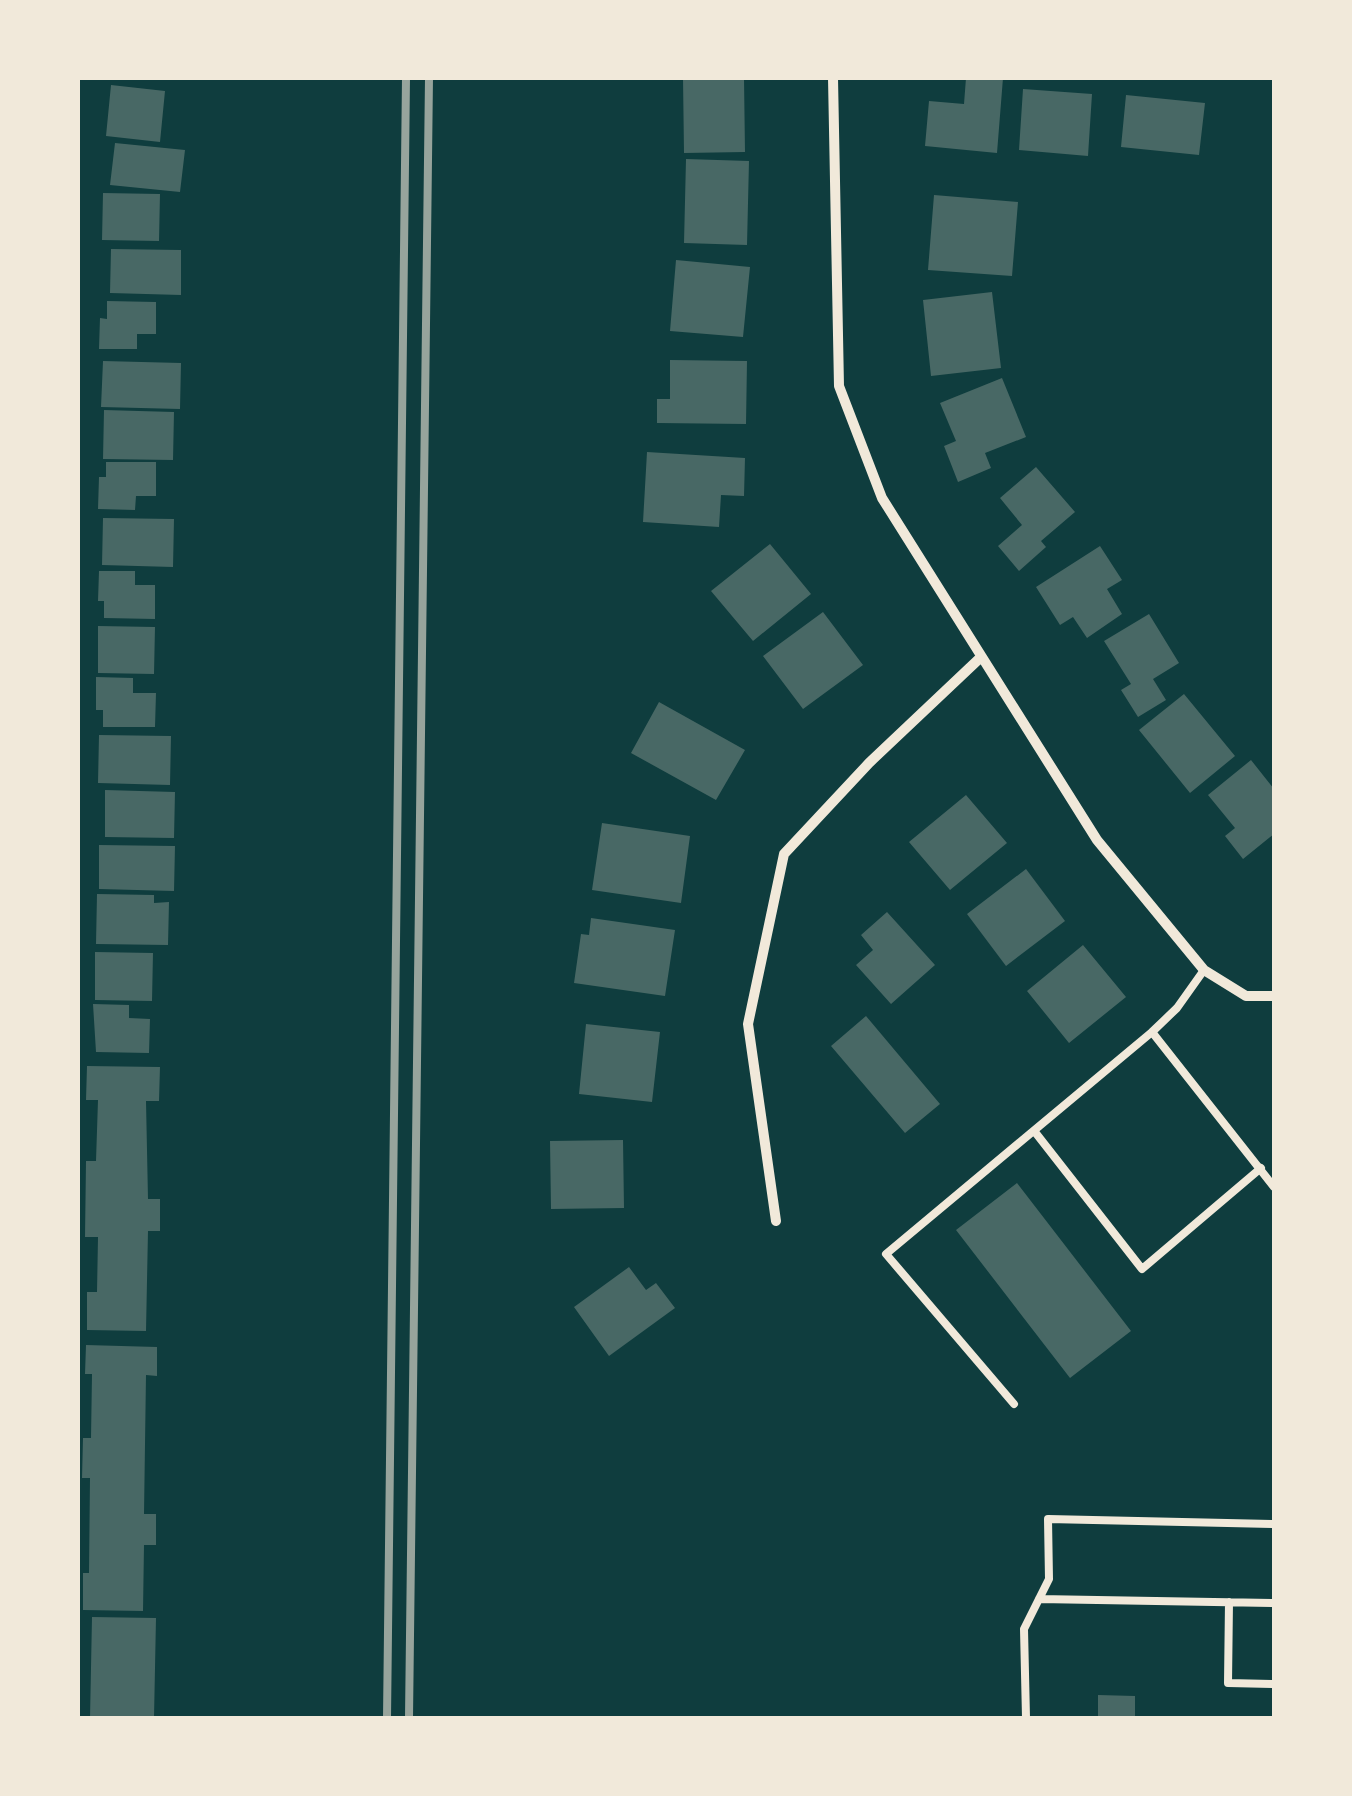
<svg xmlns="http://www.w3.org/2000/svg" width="1352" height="1796" font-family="'Fira Sans',sans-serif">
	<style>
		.building { fill: #486865 }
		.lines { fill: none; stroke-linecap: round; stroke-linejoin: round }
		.service { stroke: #f1e9da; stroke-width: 8 }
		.minor { stroke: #f1e9da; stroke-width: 10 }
		.rail { stroke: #97a49c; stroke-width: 8 }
	</style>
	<rect width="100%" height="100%" fill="#0f3d3e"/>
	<path class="building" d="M 683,78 L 744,78 L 745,152 L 684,153 Z
		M 966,78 L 1003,78 L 997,153 L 925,146 L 929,101 L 964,104 Z
		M 111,85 L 165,91 L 160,142 L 106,136 Z
		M 1023,89 L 1092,94 L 1088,156 L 1019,150 Z
		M 1126,95 L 1205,103 L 1199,155 L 1121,147 Z
		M 115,143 L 185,150 L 180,192 L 110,185 Z
		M 686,159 L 749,161 L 747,245 L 684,243 Z
		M 103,193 L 160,194 L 159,241 L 102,240 Z
		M 934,195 L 1018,202 L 1012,276 L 928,270 Z
		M 111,249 L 181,250 L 181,295 L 110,293 Z
		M 676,260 L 750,267 L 743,337 L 670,331 Z
		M 992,292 L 1001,368 L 931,376 L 923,300 Z
		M 107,301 L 156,302 L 156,334 L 137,334 L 137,349 L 99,349 L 100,318 L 107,319 Z
		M 670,360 L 747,361 L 746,424 L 657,423 L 657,399 L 670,399 Z
		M 103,361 L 181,363 L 180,409 L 101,407 Z
		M 1002,378 L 1026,437 L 985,453 L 991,468 L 958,482 L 944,446 L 956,441 L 940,403 Z
		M 104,410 L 174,412 L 173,460 L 103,459 Z
		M 647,452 L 745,458 L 744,496 L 721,495 L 719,527 L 643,522 Z
		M 106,462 L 156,462 L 156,496 L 136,496 L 135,510 L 98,509 L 99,477 L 106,477 Z
		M 1036,467 L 1075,512 L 1041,541 L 1046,547 L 1019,571 L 998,546 L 1022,525 L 1000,498 Z
		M 103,518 L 174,519 L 173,567 L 102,565 Z
		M 770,544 L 811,594 L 753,641 L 711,591 Z
		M 1100,546 L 1122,580 L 1107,589 L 1122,614 L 1087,638 L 1073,617 L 1060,625 L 1036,587 Z
		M 99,571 L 135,571 L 135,585 L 155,585 L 155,619 L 104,618 L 104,601 L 98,601 Z
		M 823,612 L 863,665 L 803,709 L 763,656 Z
		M 1149,614 L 1179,663 L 1153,679 L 1166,700 L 1138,717 L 1121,690 L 1131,684 L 1104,641 Z
		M 98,626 L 155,627 L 154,674 L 98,673 Z
		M 96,677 L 133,678 L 133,693 L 156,693 L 155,727 L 103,727 L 103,710 L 96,710 Z
		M 1184,694 L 1235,756 L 1190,793 L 1139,730 Z
		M 659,702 L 745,750 L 716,800 L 631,753 Z
		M 99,735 L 171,736 L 170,785 L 98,783 Z
		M 1251,760 L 1274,789 L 1274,834 L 1243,859 L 1225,836 L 1235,828 L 1208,795 Z
		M 105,790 L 175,792 L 174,838 L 105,837 Z
		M 966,795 L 1007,843 L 950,890 L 909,842 Z
		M 602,823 L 690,836 L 681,903 L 592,890 Z
		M 99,845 L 175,846 L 174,891 L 99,889 Z
		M 1026,869 L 1065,921 L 1006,966 L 967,914 Z
		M 97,894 L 154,895 L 154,903 L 169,902 L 168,945 L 96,944 Z
		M 887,912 L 935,965 L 891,1004 L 856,965 L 873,950 L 861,935 Z
		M 591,918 L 675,930 L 665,996 L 574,983 L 581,934 L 589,935 Z
		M 1083,945 L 1126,997 L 1069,1043 L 1027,991 Z
		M 95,952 L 153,953 L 152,1001 L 95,1000 Z
		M 93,1004 L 129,1005 L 129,1018 L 150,1019 L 149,1053 L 96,1052 Z
		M 866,1016 L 940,1104 L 905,1133 L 831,1046 Z
		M 586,1024 L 660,1032 L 652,1102 L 579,1094 Z
		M 87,1066 L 160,1067 L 159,1101 L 146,1101 L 148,1199 L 160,1199 L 160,1231 L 148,1231 L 146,1331 L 87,1330 L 87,1292 L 97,1292 L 98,1237 L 85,1237 L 86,1161 L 96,1161 L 98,1100 L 86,1100 Z
		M 623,1140 L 624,1208 L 551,1209 L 550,1141 Z
		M 1017,1183 L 1131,1331 L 1070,1378 L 956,1230 Z
		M 629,1267 L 646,1290 L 656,1283 L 675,1308 L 609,1356 L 574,1307 Z
		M 86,1345 L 157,1347 L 157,1376 L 146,1375 L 144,1514 L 156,1514 L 156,1545 L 144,1545 L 143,1611 L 83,1610 L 83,1573 L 89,1573 L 90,1478 L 82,1478 L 83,1438 L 91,1438 L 92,1374 L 85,1374 Z
		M 92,1617 L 156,1618 L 154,1718 L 90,1718 Z
		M 1098,1695 L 1135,1696 L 1135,1718 L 1098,1718 Z"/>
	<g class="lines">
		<path class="service" d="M 1204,970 L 1177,1008 L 1152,1032 L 1274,1187
			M 1035,1132 L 1142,1269 L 1261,1168
			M 1014,1404 L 886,1254 L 1152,1032
			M 1039,1599 L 1274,1603
			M 1229,1602 L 1228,1683 L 1274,1684
			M 1026,1718 L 1024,1629 L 1049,1579 L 1048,1519 L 1274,1524"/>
		<path class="minor" d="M 833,78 L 839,386 L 882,498 L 1097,840 L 1204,970 L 1246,996 L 1274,996
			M 776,1221 L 748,1024 L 784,854 L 869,763 L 980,658"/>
		<path class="rail" d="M 387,1718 L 406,78
			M 409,1718 L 429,78"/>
	</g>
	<rect width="1352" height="1796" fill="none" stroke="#f1e9da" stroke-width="160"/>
</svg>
